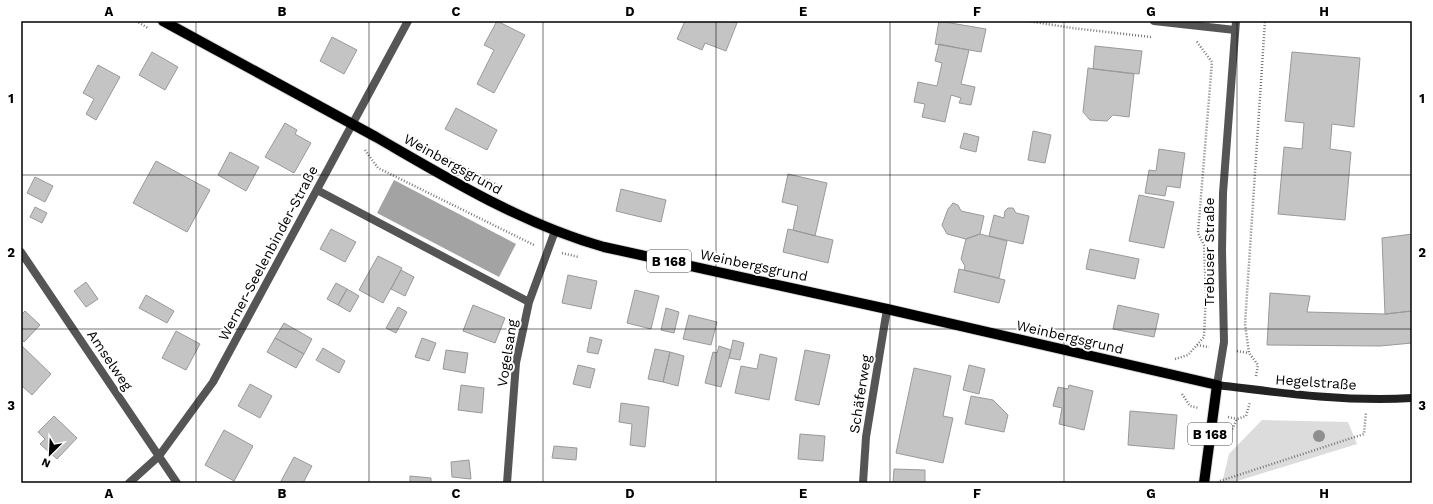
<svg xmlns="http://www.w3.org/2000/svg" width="1433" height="504" font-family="'Work Sans',sans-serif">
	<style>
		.green { fill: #dcdcdc }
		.water { fill: #a3a3a3 }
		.building { fill: #c4c4c4; stroke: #999 }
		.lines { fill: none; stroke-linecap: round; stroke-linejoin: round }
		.primary-casing { stroke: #dbdbdb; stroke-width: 12 }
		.path { stroke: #777; stroke-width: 2.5; stroke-dasharray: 1 2; stroke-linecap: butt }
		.minor { stroke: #555; stroke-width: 8 }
		.tertiary { stroke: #555; stroke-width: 8 }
		.secondary { stroke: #222; stroke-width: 8 }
		.primary { stroke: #000; stroke-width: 10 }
		.tree { fill: #8f8f8f }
		.grid { fill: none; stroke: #000; stroke-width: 1; stroke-opacity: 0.55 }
		.labels { text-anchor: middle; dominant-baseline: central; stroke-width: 4; stroke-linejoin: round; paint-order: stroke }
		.shield { fill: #fff; stroke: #4c4c4c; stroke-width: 1 }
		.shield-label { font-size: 13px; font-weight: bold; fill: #000 }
		.street-label { font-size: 14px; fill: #000; stroke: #fff }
		.neatline { fill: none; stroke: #000; stroke-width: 1.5 }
		.grid-label { font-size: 13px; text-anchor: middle; font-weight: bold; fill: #000 }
	</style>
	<rect width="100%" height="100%" fill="#fff"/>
	<path class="green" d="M 1262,420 L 1348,422 L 1357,444 L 1231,483 L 1222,483 L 1229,454 Z"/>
	<path class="water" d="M 394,180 L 516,244 L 499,277 L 377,213 Z"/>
	<path class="building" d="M 497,21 L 525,35 L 494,93 L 477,84 L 494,50 L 484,45 Z
		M 685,21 L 732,21 L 737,23 L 726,51 L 705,43 L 702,50 L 677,39 Z
		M 939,21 L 986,29 L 981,52 L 935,44 Z
		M 332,37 L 357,50 L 344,74 L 320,61 Z
		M 939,44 L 969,50 L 961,84 L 975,87 L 971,105 L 959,103 L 961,98 L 951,95 L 945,122 L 922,117 L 925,104 L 914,102 L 918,82 L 937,86 L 942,63 L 935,61 Z
		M 1095,46 L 1142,51 L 1139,74 L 1093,69 Z
		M 152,52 L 178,67 L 165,90 L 139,75 Z
		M 1292,52 L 1360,58 L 1354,127 L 1332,124 L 1330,149 L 1351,152 L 1345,220 L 1278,214 L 1284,147 L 1302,149 L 1304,123 L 1285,121 Z
		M 98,65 L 120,77 L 96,120 L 86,114 L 94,99 L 83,93 Z
		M 1088,68 L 1134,74 L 1129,117 L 1113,115 L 1107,121 L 1090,120 L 1083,112 Z
		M 456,108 L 497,130 L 487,150 L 445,129 Z
		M 285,123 L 297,130 L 295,134 L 311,143 L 294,173 L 265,157 Z
		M 1033,131 L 1051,135 L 1045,163 L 1028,160 Z
		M 964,133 L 979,137 L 976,152 L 960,148 Z
		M 1159,149 L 1185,153 L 1180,188 L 1167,186 L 1165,196 L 1145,193 L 1149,170 L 1156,171 Z
		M 230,152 L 259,167 L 246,191 L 218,175 Z
		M 156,161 L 210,190 L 187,232 L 133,203 Z
		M 788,174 L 827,183 L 815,236 L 793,230 L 798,206 L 782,202 Z
		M 35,177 L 53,186 L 45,202 L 27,193 Z
		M 621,189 L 666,200 L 661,222 L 616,211 Z
		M 1139,195 L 1174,202 L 1164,248 L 1129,241 Z
		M 953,203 L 958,205 L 961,211 L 984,216 L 980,234 L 966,239 L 947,234 L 942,225 L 948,209 Z
		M 35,207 L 47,213 L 42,223 L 30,217 Z
		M 1008,208 L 1013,208 L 1016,213 L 1029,216 L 1023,244 L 989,236 L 994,215 L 1004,218 L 1005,211 Z
		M 331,229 L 356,242 L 345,262 L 320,249 Z
		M 788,229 L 833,240 L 828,263 L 783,252 Z
		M 980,234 L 1007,241 L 999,278 L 964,270 L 965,266 L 961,259 L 966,239 Z
		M 1412,234 L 1412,311 L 1385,314 L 1382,238 Z
		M 1090,249 L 1139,259 L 1135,279 L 1086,269 Z
		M 378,256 L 402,268 L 383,303 L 359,290 Z
		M 959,269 L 1005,280 L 999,303 L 954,292 Z
		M 401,270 L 414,277 L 405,296 L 391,289 Z
		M 568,275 L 597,281 L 591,309 L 562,303 Z
		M 86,282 L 98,299 L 86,307 L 74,291 Z
		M 336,283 L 347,289 L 338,305 L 327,299 Z
		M 347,289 L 359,296 L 350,312 L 338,305 Z
		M 635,290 L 659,296 L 651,329 L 627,323 Z
		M 1270,293 L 1310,296 L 1307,312 L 1385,314 L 1412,311 L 1412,343 L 1380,346 L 1267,345 Z
		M 146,295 L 174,311 L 167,323 L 139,308 Z
		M 473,305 L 505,318 L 495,343 L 463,331 Z
		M 1118,305 L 1159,314 L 1154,337 L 1113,329 Z
		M 398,307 L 407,312 L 396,333 L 386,328 Z
		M 666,308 L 679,312 L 674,333 L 661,330 Z
		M 25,311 L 40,325 L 24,342 L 21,339 L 21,315 Z
		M 689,315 L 717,322 L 711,345 L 683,339 Z
		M 284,323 L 312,339 L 304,354 L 275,338 Z
		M 176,331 L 200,344 L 186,370 L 162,358 Z
		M 590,337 L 602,340 L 598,354 L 587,352 Z
		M 275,338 L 304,354 L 296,368 L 267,352 Z
		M 422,338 L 436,343 L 429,361 L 415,357 Z
		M 733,340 L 744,343 L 740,360 L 729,358 Z
		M 21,345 L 51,374 L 32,395 L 21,385 Z
		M 719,346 L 731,350 L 721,387 L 705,383 L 713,352 L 717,353 Z
		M 323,348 L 345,361 L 339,373 L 316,360 Z
		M 655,349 L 670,352 L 663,382 L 648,379 Z
		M 446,350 L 468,353 L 465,373 L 443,369 Z
		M 805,350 L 830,355 L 819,405 L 795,400 Z
		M 670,352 L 684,356 L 678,386 L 663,382 Z
		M 760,354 L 777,358 L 769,400 L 735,393 L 741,366 L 757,369 Z
		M 578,365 L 595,369 L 590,388 L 573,384 Z
		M 969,365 L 985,369 L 979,394 L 963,390 Z
		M 914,368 L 951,376 L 943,416 L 953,418 L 943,463 L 896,453 Z
		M 250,384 L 272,396 L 260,418 L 238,406 Z
		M 461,385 L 484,388 L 482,413 L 458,410 Z
		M 1069,385 L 1093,391 L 1084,430 L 1059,424 L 1062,408 L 1053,406 L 1058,387 L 1068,389 Z
		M 971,396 L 993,400 L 1008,415 L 1004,432 L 965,424 Z
		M 621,403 L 649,407 L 645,447 L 630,445 L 632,424 L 619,422 Z
		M 1130,411 L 1177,415 L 1174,449 L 1128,445 Z
		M 54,416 L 77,438 L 57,459 L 40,444 L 45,439 L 38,432 Z
		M 224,430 L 253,446 L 234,481 L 205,465 Z
		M 800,434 L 825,436 L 823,461 L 798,459 Z
		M 554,446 L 577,448 L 576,460 L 552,458 Z
		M 294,457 L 312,466 L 303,483 L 280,483 Z
		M 469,460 L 471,479 L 452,477 L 451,462 Z
		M 894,469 L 925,470 L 925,483 L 893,483 Z
		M 410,476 L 431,478 L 431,483 L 410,483 Z"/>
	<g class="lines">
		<defs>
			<path id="primary" d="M 163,21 C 234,59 305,98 376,137 C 449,179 522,224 604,247 L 887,309 L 1217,385 L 1204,483"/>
		</defs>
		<use href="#primary" class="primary-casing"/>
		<path class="path" d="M 136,21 L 148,28
			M 1028,21 L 1072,28 L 1151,37
			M 365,150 L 378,168 L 534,245
			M 444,156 L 501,187
			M 562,253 L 579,257
			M 1197,345 L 1209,347
			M 1237,351 L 1249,353
			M 1175,359 L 1188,355 L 1204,337 L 1206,293 L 1204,245 L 1198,233 L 1212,62 L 1197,42 L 1195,42
			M 1256,376 L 1258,365 L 1249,353 L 1245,324 L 1265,21
			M 1182,394 L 1190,406 L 1199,408
			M 1228,417 L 1237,419
			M 1227,440 L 1237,419 L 1246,416 L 1250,402
			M 1220,481 L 1364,434 L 1366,412"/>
		<path class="minor" d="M 1154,21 L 1235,30
			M 317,190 L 529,302
			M 21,252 L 177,483
			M 129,483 L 159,456 L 213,382 L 408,21
			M 507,483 L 516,363 L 529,302 L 555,231
			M 863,483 L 866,437 L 887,309"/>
		<path class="tertiary" d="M 1217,385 L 1224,342 L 1222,250 L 1223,193 L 1236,21"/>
		<path class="secondary" d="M 1217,385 C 1281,393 1347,402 1412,398"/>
		<use href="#primary" class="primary"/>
	</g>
	<circle class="tree" cx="1319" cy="436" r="6"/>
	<path class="grid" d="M 196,21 L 196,483M 369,21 L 369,483M 543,21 L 543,483M 716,21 L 716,483M 890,21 L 890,483M 1064,21 L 1064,483M 1237,21 L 1237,483M 21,175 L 1412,175M 21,329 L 1412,329"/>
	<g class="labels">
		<g class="shield">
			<rect x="647" y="250" width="44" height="22" rx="3"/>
			<rect x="1188" y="423" width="44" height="22" rx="3"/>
		</g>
		<g class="shield-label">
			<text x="669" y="261">B 168</text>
			<text x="1210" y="434">B 168</text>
		</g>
		<g class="street-label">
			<text transform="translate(453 164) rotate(29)">Weinbergsgrund</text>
			<text transform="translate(1209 252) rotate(-90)">Trebuser Straße</text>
			<text transform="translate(268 253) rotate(-62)">Werner-Seelenbinder-Straße</text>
			<text transform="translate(754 265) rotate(12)">Weinbergsgrund</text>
			<text transform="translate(1070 337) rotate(13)">Weinbergsgrund</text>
			<text transform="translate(507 353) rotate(-81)">Vogelsang</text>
			<text transform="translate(110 360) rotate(56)">Amselweg</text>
			<text transform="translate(1316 382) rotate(4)">Hegelstraße</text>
			<text transform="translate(860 394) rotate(-81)">Schäferweg</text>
		</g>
	</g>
	<rect width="1433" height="504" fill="none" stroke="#ffffff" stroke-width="44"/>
	<g transform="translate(50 454) rotate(204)" stroke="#ffffff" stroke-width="3" paint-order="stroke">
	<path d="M0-3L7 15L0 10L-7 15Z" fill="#000000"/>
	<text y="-6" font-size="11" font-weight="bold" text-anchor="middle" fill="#000000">N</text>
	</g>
	<rect x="22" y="22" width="1389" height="460" class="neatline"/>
	<g class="grid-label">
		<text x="109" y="16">A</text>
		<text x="282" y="16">B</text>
		<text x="456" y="16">C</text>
		<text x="630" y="16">D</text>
		<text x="803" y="16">E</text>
		<text x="977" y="16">F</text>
		<text x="1151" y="16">G</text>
		<text x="1324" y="16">H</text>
		<text x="11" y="103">1</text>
		<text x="1422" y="103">1</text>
		<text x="11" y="257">2</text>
		<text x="1422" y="257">2</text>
		<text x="11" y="410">3</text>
		<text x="1422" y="410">3</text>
		<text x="109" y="498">A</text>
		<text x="282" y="498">B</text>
		<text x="456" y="498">C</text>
		<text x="630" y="498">D</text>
		<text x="803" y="498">E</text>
		<text x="977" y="498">F</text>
		<text x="1151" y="498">G</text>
		<text x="1324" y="498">H</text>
	</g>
</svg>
